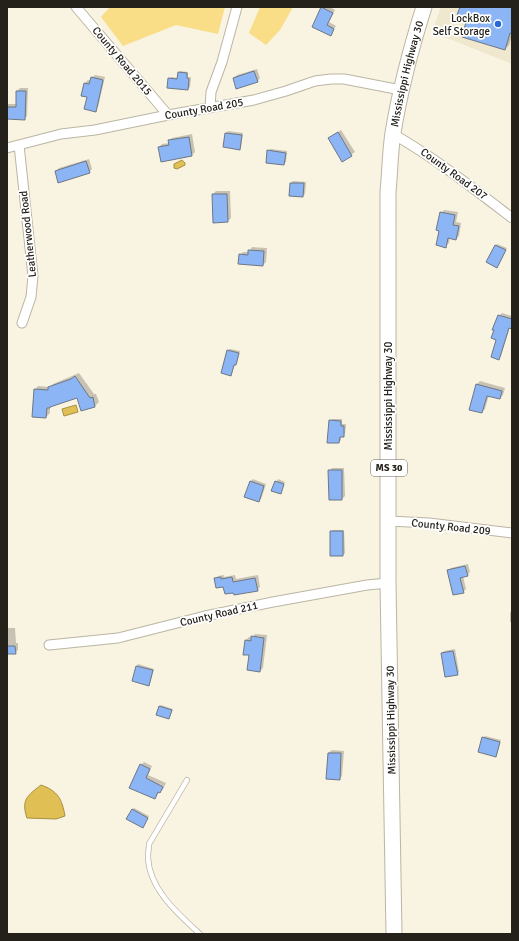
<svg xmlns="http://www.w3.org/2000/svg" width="519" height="941" font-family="Signika,sans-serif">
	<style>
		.built { fill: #f0e8ce }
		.green { fill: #fadd87 }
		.water { fill: #e0bf55; stroke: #a79043 }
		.shadow { fill: #0003 }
		.building { fill: #8cb5f5; stroke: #6d7785 }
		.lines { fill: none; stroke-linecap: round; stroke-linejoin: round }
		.lane-casing { stroke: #bbb5a4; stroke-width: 6 }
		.street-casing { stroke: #bbb5a4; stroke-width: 11 }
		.primary-casing { stroke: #bbb5a4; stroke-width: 17 }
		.lane { stroke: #fff; stroke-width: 4.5 }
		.street { stroke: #fff; stroke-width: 9 }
		.primary { stroke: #fff; stroke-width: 15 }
		.poi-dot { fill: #256ad6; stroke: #fff; stroke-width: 1.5 }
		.labels { text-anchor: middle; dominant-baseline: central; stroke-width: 3.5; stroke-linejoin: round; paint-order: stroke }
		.shield { fill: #fff; stroke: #65645f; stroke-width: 1 }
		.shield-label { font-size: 10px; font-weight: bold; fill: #23211a }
		.poi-label { font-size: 11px; fill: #23211a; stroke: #fff; text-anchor: end }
		.street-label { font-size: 11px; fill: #23211a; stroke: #fff }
	</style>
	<rect width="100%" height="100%" fill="#f9f3e1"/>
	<path class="built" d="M 441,7 L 512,7 L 512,64 L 432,32 Z"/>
	<path class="green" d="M 110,7 L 225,7 L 218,34 L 176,25 L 123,46 L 101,17 Z
		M 260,7 L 293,7 L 280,30 L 266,45 L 249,33 Z"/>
	<path class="water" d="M 182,160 L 185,163 L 185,165 L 177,169 L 174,168 L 174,164 Z
		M 76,405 L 78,412 L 64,416 L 62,409 Z
		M 41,785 C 58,791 62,799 65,816 L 56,819 L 27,818 C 21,800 27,796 41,785 Z"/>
	<path class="shadow" d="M 323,7 L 330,7 L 335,10 L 329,22 L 336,26 L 330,35 L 313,26 Z
		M 461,7 L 512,7 L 512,35 L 509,45 L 505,49 L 468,18 Z
		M 257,69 L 260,78 L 257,82 L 234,78 L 237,75 Z
		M 180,71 L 188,72 L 188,77 L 191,77 L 190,87 L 188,89 L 169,79 L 171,77 L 178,78 L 179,73 Z
		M 95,75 L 105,77 L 98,107 L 95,110 L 85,83 L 88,80 L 91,81 L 92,78 Z
		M 20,88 L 28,88 L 27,116 L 24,119 L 7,118 L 7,104 L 17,104 L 17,91 Z
		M 341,130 L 355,152 L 342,161 L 329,138 Z
		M 228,131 L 243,133 L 241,147 L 240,149 L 224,146 L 226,133 Z
		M 192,134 L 195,152 L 192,155 L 159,147 L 162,144 L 170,143 L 169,141 L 172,138 Z
		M 270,149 L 287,151 L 286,162 L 284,164 L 268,151 Z
		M 89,159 L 92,169 L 89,172 L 56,171 L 59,168 Z
		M 293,181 L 306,182 L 305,194 L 303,196 L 291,183 Z
		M 216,191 L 230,191 L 231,218 L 228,221 L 213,194 Z
		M 444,210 L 458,212 L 456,222 L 461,223 L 459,236 L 456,239 L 450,238 L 449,243 L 446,246 L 440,230 L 441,213 Z
		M 497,244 L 507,248 L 498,265 L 495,246 Z
		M 252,247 L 267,248 L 266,262 L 263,265 L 240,255 L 243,252 L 249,252 Z
		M 502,313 L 512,316 L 512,328 L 510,327 L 501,356 L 499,359 L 497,339 L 499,316 Z
		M 230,349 L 240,351 L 237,362 L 235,364 L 232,373 L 231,375 L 228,350 Z
		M 79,373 L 94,394 L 96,394 L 99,402 L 95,406 L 81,410 L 78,397 L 50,407 L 50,413 L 46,417 L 35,390 L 38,386 L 50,387 L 53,384 Z
		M 480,381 L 505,388 L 503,395 L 500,398 L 489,395 L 485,409 L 482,412 L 470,409 L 477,384 Z
		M 332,419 L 342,419 L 342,424 L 346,424 L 345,434 L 343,436 L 341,436 L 341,440 L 339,442 L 330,421 Z
		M 332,468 L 344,468 L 345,496 L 342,499 L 329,471 Z
		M 253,479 L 266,484 L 261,499 L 259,501 L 251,481 Z
		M 278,479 L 285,482 L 280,493 L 273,490 Z
		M 333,530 L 344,530 L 345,553 L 343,555 L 331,532 Z
		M 468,564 L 470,572 L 467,575 L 463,576 L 466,589 L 463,592 L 448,571 L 451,568 Z
		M 224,575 L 224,577 L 235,575 L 236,579 L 258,575 L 260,587 L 257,590 L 224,586 L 215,579 L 218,576 Z
		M 512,611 L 512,622 L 510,622 L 510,612 Z
		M 7,628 L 15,628 L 16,643 L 18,643 L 18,650 L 15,653 L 7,653 Z
		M 255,634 L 267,635 L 263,668 L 260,671 L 250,655 L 246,640 L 249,637 L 252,638 Z
		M 455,649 L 459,672 L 457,674 L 442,653 L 444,651 Z
		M 138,664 L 154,669 L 150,683 L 148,685 L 137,666 Z
		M 161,705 L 173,709 L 169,718 L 159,707 Z
		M 485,736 L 501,740 L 497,754 L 495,755 L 483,738 Z
		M 332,750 L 344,751 L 342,776 L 339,779 L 327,778 L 328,753 Z
		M 144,762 L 152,766 L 148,775 L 166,783 L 163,789 L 160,792 L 159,792 L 155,798 L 130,787 L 141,765 Z
		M 134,808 L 149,816 L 143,827 L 132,810 Z"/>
	<path class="building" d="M 321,7 L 333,13 L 327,25 L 334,29 L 331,36 L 312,27 Z
		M 460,7 L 512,7 L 512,34 L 510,33 L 505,50 L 462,37 L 467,18 L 457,15 Z
		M 254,71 L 258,82 L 236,89 L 233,78 Z
		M 178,72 L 187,73 L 187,78 L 189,79 L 188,90 L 167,88 L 168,78 L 177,79 Z
		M 91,77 L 103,80 L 96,112 L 84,109 L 87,97 L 81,96 L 84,83 L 89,84 Z
		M 16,91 L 26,91 L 25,120 L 7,119 L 7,107 L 16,107 Z
		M 338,132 L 352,156 L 342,162 L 328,138 Z
		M 225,133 L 242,135 L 240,150 L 223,147 Z
		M 189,137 L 192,156 L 161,162 L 158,147 L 169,145 L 168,140 Z
		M 267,150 L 286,153 L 284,165 L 266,163 Z
		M 86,161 L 90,173 L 58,183 L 55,171 Z
		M 290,183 L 304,183 L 303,197 L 289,196 Z
		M 212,194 L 227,194 L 228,222 L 213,223 Z
		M 440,212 L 455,215 L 453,225 L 459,226 L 456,240 L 448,238 L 446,248 L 436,245 L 439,231 L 436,230 Z
		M 495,245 L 506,250 L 497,268 L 486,262 Z
		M 248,250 L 264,251 L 263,266 L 238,264 L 239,254 L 248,255 Z
		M 498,315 L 512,319 L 512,329 L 509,328 L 499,360 L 491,357 L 496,340 L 491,338 L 494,330 L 492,330 Z
		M 227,350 L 239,353 L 236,365 L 234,365 L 231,376 L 221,373 Z
		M 75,376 L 90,398 L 93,397 L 95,407 L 81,411 L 77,398 L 50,407 L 50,408 L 47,408 L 46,418 L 32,417 L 34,389 L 48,390 L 48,387 L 71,379 Z
		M 476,384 L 502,391 L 500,399 L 487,396 L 482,413 L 469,410 Z
		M 329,420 L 341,421 L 341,426 L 344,426 L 344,437 L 340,437 L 339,443 L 327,443 Z
		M 328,470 L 342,470 L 342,500 L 329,500 Z
		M 250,481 L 264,486 L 259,502 L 244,497 Z
		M 275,481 L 284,484 L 281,494 L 271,491 Z
		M 330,531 L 343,531 L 343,556 L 330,556 Z
		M 465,566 L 468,576 L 460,578 L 464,593 L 453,595 L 447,570 Z
		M 221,577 L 221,579 L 232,577 L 233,582 L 255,578 L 258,591 L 234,595 L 233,593 L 225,594 L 223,587 L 216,588 L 214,578 Z
		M 251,636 L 264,638 L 260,672 L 247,670 L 249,655 L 243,655 L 245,640 L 251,641 Z
		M 7,646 L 15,646 L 16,654 L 7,654 Z
		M 453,651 L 458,675 L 445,677 L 441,653 Z
		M 136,666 L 153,670 L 149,686 L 132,681 Z
		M 159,706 L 172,710 L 169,719 L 156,715 Z
		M 482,737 L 500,742 L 496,757 L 478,752 Z
		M 328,753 L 341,753 L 340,780 L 326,779 Z
		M 140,764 L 150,769 L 146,778 L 163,787 L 160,793 L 158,792 L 155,799 L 129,788 Z
		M 132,809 L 148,818 L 143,828 L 126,819 Z"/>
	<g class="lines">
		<defs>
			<path id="lane" d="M 187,780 L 149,844 C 149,848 148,853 148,857 C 149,889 178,914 200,934"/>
			<path id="street" d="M 76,7 L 168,115
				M 210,108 L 211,92 L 222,62 L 237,7
				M 393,134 C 435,158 473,188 512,218
				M 19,145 L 33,276 L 31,297 L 22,323
				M 7,148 L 61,134 L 95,130 L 168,115 L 254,100 L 286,91 L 315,81 L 331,79 L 344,79 L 401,90
				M 389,521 L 429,523 L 512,533
				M 49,645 L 118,638 L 205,616 L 273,602 L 367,585 L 388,583"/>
			<g id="primary">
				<path id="s1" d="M 394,934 L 388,583 L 388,192 C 390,172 390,152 393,133 C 400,90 411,48 424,7"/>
			</g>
		</defs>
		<use href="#lane" class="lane-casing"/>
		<use href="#street" class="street-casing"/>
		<use href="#primary" class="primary-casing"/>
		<use href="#lane" class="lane"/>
		<use href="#street" class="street"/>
		<use href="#primary" class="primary"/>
	</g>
	<circle class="poi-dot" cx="498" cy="24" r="4"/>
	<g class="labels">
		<rect class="shield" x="371" y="460" width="36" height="16" rx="3"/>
		<g class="shield-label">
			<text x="389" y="468">MS 30</text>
		</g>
		<g class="poi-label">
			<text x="490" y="18">LockBox<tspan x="490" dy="13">Self Storage</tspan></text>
		</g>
		<g class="street-label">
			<text transform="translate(122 61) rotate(50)">County Road 2015</text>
			<text stroke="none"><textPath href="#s1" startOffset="862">Mississippi Highway 30</textPath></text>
			<text transform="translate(204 109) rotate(-10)">County Road 205</text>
			<text transform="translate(454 174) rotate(36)">County Road 207</text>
			<text transform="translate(28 234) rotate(-96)">Leatherwood Road</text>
			<text transform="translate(388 396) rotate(-90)">Mississippi Highway 30</text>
			<text transform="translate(451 527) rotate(6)">County Road 209</text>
			<text transform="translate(219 614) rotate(-13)">County Road 211</text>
			<text transform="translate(391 720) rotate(-91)">Mississippi Highway 30</text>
		</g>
	</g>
	<rect width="519" height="941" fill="none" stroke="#23211a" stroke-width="16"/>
</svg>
